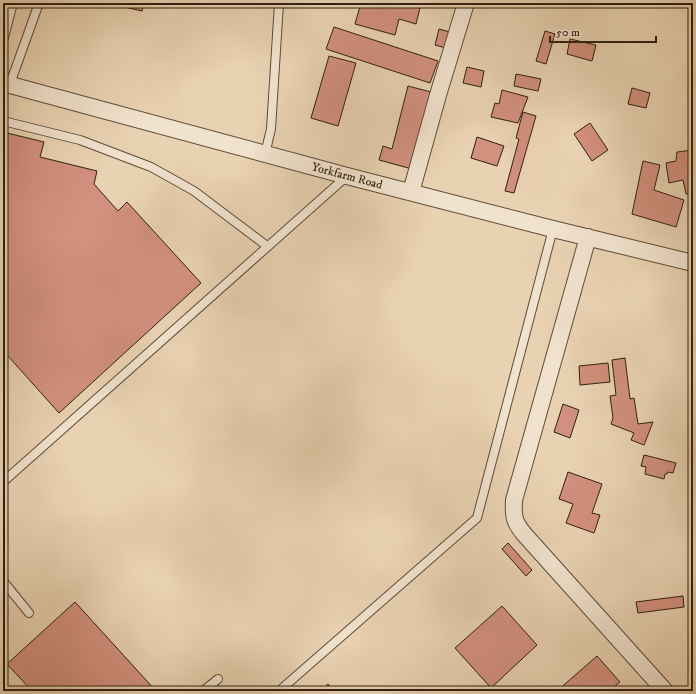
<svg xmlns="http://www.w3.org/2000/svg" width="696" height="694" font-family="'IM FELL DW Pica',serif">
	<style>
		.building { fill: #d2907e; stroke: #2e2011 }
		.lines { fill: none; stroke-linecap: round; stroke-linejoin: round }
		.lane-casing { stroke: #5d4c39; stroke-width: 10 }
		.street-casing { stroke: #5d4c39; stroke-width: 18 }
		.lane { stroke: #f1e2cd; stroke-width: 8 }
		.street { stroke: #f1e2cd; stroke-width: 16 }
		.labels { text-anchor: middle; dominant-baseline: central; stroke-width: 4; stroke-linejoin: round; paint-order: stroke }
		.street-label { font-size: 12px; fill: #2e2011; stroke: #f1e2cd }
	</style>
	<rect width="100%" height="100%" fill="#e9d2b2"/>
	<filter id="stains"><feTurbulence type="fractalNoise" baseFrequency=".005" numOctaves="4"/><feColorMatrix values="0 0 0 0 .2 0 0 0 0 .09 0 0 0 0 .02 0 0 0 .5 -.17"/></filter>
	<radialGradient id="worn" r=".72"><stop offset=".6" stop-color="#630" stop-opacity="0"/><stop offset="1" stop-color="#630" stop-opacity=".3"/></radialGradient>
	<path class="building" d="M 106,3 L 144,3 L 142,11 Z
		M 361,3 L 402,3 L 420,8 L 416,24 L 399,19 L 395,35 L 355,24 Z
		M 334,27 L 438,61 L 430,83 L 326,49 Z
		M 439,29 L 450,32 L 446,48 L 435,45 Z
		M 545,31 L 555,34 L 546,64 L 536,61 Z
		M 570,39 L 596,45 L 592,61 L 567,54 Z
		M 329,56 L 356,63 L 338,126 L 311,118 Z
		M 467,67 L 484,71 L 481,87 L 463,83 Z
		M 516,74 L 541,79 L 538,91 L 514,86 Z
		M 408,86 L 431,92 L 412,169 L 379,160 L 383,146 L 392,149 Z
		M 632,88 L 650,93 L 646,108 L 628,104 Z
		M 502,90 L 528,97 L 518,123 L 491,117 L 495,103 L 499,104 Z
		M 523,112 L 536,116 L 514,193 L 505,191 L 519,139 L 516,138 Z
		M 590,123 L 608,150 L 592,161 L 574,134 Z
		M 3,132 L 44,142 L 40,157 L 97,171 L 94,184 L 118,211 L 127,202 L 201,283 L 59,413 L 8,356 L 3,361 Z
		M 477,137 L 504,146 L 497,166 L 471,158 Z
		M 693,150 L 693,193 L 686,194 L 683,180 L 669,183 L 666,163 L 676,161 L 677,152 Z
		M 643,161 L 660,165 L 654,190 L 684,200 L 676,227 L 632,214 Z
		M 625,358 L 630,399 L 634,398 L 638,424 L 653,422 L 644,445 L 631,440 L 634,433 L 611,424 L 613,418 L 610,396 L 616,395 L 612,360 Z
		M 608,363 L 610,382 L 580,385 L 579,366 Z
		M 563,404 L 579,410 L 570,438 L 554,432 Z
		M 644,455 L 676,463 L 673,473 L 668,472 L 667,474 L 665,474 L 664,479 L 645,474 L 646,467 L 641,466 Z
		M 568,472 L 602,484 L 592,513 L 600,515 L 594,533 L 566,523 L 573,504 L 559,499 Z
		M 508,543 L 532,570 L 526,576 L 502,549 Z
		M 683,596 L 684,607 L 638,613 L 636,602 Z
		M 75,602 L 156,691 L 32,691 L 7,664 Z
		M 502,606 L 537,645 L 491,688 L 455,648 Z
		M 597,656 L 620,682 L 609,691 L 557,691 Z
		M 328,684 L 334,691 L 320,691 Z"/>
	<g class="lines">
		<defs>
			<path id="lane" d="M 3,41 L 13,3
				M 10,84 L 39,3
				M 3,121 L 80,140 L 151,167 L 194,191 L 267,246
				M 265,154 L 271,129 L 279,3
				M 3,482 L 347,176
				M 3,581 L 29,613
				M 3,690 L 4,691
				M 203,691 L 218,679
				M 279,691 L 477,518 L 553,229"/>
			<path id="street" d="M 3,83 L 347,176 L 553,229 L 693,263
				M 411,192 L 438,95 L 466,3
				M 588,237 L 514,500 C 513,516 514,522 524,534 L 665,691"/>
		</defs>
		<use href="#lane" class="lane-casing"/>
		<use href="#street" class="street-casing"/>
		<use href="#lane" class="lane"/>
		<use href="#street" class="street"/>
	</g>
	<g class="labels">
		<g class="street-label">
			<text transform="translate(347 176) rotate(15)">Yorkfarm Road</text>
		</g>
	</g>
	<rect width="696" height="694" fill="none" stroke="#e9d2b2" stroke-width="16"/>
	<rect x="4" y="4" width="688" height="686" fill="none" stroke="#2e2011" stroke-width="2"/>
	<rect x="8" y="8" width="680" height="678" fill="none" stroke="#2e2011"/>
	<path d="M550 36v6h106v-6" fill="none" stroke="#2e2011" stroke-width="2"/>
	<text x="556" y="36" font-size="12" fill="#2e2011" stroke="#f1e2cd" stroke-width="3" paint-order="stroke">50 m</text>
	<rect width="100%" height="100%" filter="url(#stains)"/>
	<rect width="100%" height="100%" fill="url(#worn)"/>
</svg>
